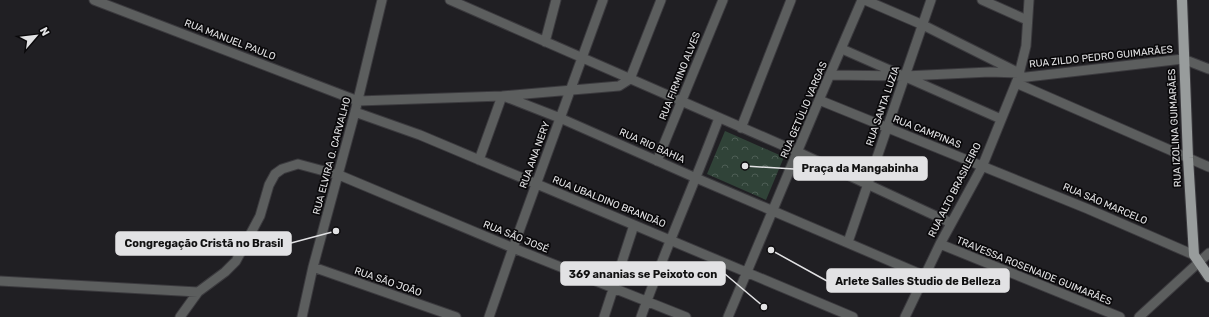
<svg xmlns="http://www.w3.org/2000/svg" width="1209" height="317" font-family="Rubik,sans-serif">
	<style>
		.forest { fill: url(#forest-crowns) }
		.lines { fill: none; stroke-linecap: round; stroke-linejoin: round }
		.minor-casing { stroke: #3b3a3e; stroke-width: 11 }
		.major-casing { stroke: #3b3a3e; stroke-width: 12 }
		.minor { stroke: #5c5e5e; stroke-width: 9 }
		.major { stroke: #989c9c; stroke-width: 10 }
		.labels { text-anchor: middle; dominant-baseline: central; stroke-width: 3.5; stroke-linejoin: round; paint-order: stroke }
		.street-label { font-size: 10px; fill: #e2e2e4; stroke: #0a090b }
		.leader { fill: none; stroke: #e2e2e4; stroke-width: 1.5 }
		.callout-dot { fill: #e2e2e4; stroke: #0a090b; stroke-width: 1.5 }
		.callout { fill: #e2e2e4; stroke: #e2e2e4; stroke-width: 1.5 }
		.callout-label { font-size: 11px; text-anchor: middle; font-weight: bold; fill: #111 }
	</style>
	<defs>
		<pattern id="forest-crowns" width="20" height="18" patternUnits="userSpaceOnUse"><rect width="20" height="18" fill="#304338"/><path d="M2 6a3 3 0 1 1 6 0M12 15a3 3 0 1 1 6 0" fill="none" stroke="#4e5e55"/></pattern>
	</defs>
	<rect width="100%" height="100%" fill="#201f23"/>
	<path class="forest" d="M 725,131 L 784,157 L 766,200 L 707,174 Z"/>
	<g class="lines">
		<defs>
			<path id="minor" d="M 94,0 L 358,101 L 502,96 L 619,86 L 630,79 L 661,0
				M 450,0 L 798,152 L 951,223
				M 865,0 L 923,25 L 1017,72
				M 982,0 L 1027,20
				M 545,42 L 556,0
				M 842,49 L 1001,119
				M 830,75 L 905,76 L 990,72 L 1020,73
				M 1018,78 L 1183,59 L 1209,69
				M 1016,83 L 1209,167
				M 506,97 L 560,118 L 696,178 L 925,276
				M 819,100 L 1088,209 L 1194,255
				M 355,112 L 420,135 L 853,317
				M 741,128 L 791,0
				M 479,160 L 502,96
				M 657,161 L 723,0
				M 848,242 L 931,0
				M 940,244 L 1120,317
				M 313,267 L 456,317
				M 0,281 L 198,292
				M 180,317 L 198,292 L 225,272 L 236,261 L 260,216 L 269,185 L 275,174 L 282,169 L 298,164 L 339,175 L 513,248 L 686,317
				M 302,317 L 313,267 L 355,112 L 382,0
				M 489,317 L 513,248 L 603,0
				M 604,317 L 634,225
				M 641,317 C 665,250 694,185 719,118
				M 728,317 L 819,100 L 862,0
				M 905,317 L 940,244 L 982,167 L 1018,78 L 1026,46 L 1029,0
				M 1139,317 L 1209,253"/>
			<path id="major" d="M 1182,0 L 1188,158 L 1194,255 L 1209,277"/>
		</defs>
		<use href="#minor" class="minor-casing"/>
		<use href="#major" class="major-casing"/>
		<use href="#minor" class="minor"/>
		<use href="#major" class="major"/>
	</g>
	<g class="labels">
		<g class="street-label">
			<text transform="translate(230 40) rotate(21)">RUA MANUEL PAULO</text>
			<text transform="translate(1101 57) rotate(-6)">RUA ZILDO PEDRO GUIMARÃES</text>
			<text transform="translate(680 76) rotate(-68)">RUA FIRMINO ALVES</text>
			<text transform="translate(883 106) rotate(-71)">RUA SANTA LUZIA</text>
			<text transform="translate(804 110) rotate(-67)">RUA GETÚLIO VARGAS</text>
			<text transform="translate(1175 128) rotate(-93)">RUA IZOLINA GUIMARÃES</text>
			<text transform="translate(927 132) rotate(22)">RUA CAMPINAS</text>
			<text transform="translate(652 146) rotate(24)">RUA RIO BAHIA</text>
			<text transform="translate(535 155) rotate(-70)">RUA ANA NERY</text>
			<text transform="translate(332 156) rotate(-75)">RUA ELVIRA O. CARVALHO</text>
			<text transform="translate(955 190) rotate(-63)">RUA ALTO BRASILEIRO</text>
			<text transform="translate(609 202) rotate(22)">RUA UBALDINO BRANDÃO</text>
			<text transform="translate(1105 204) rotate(23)">RUA SÃO MARCELO</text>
			<text transform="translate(516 237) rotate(22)">RUA SÃO JOSÉ</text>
			<text transform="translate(1034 271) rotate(22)">TRAVESSA ROSENAIDE GUIMARÃES</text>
			<text transform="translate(388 282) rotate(19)">RUA SÃO JOÃO</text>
		</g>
	</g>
	<path class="leader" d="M745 166L794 169M336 231L291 243M764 307L725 274M771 250L827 281"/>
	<g class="callout-dot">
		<circle cx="745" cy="166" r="4"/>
		<circle cx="336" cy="231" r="4"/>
		<circle cx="764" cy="307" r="4"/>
		<circle cx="771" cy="250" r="4"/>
	</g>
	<g class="callout">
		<rect x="794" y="157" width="133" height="23" rx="4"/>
		<rect x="116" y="232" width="175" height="23" rx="4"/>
		<rect x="561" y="262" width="164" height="23" rx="4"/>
		<rect x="827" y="269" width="182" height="23" rx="4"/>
	</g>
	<g class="callout-label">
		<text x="860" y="172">Praça da Mangabinha</text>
		<text x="204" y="247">Congregação Cristã no Brasil</text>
		<text x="643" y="278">369 ananias se Peixoto con</text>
		<text x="918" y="285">Arlete Salles Studio de Belleza</text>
	</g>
	<g transform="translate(36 36) rotate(62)" stroke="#0a090b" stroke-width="3" paint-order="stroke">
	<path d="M0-3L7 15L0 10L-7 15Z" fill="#e2e2e4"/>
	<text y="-6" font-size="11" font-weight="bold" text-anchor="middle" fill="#e2e2e4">N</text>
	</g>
</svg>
